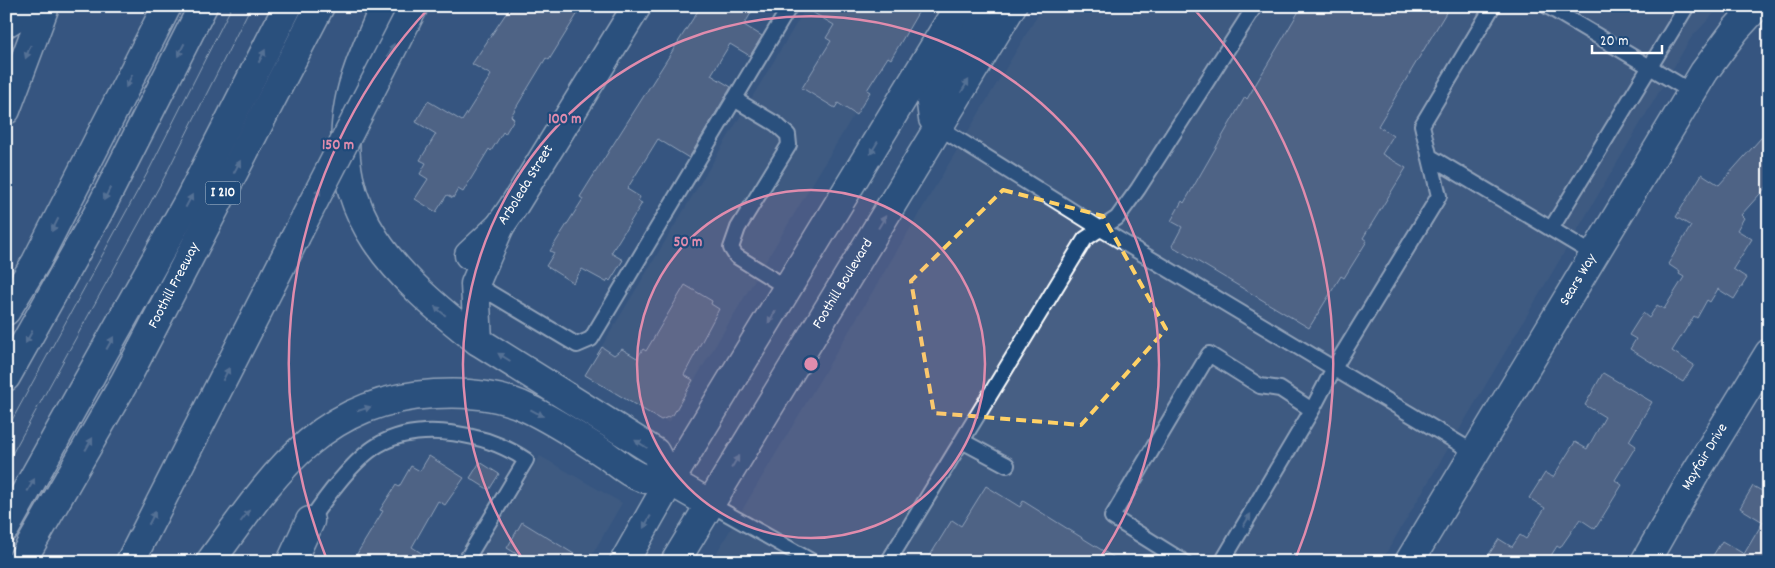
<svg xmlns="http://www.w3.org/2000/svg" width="1775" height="568" font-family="Dekko,sans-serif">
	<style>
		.built { fill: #465f84 }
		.building { fill: #6b738d; stroke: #fff }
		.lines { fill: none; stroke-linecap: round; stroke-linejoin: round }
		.service-casing { stroke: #fff; stroke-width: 18 }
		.minor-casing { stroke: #fff; stroke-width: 31 }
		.primary-casing { stroke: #fff; stroke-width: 31 }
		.motorway-casing { stroke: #fff; stroke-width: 31 }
		.service { stroke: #1f4a7a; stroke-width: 14 }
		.minor { stroke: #1f4a7a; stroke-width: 28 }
		.primary { stroke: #1f4a7a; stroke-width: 28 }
		.motorway { stroke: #1f4a7a; stroke-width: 28 }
		.tram { stroke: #fff; stroke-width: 1 }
		.motorway-bridge-casing { stroke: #fff; stroke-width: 31; stroke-linecap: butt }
		.motorway-bridge { stroke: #1f4a7a; stroke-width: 28 }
		.oneway { fill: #7992af }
		.marked { fill: none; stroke: #ffd166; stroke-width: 4; stroke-dasharray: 10 6; stroke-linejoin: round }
		.ring { fill: none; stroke: #e08cad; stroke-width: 2.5 }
		.labels { text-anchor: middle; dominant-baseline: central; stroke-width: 4.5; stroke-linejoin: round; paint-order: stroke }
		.shield { fill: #1f4a7a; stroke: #bcc9d7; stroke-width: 1 }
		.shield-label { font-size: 14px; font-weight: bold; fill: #fff }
		.street-label { font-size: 15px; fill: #fff; stroke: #1f4a7a }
		.centre { fill: #e08cad; stroke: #1f4a7a; stroke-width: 2.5 }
		.ring-label { font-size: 15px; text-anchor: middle; font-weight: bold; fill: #e08cad; stroke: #1f4a7a; stroke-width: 4.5; stroke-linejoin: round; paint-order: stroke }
	</style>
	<rect width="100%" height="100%" fill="#365680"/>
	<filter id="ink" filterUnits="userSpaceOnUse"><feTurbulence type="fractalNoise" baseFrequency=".02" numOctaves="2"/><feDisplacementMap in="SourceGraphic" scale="10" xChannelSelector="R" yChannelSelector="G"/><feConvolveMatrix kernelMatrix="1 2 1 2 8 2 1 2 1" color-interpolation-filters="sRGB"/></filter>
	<g filter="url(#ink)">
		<path class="built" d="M 807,6 L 919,6 L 669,423 L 585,374 Z
			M 1043,6 L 1721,6 L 1691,38 L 1381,562 L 711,562 Z
			M 540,456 L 622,503 L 588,562 L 475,562 Z"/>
		<path class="building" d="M 511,6 L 567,6 L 578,13 L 549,60 L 546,58 L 511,116 L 514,119 L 505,134 L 503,132 L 491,151 L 489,149 L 463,192 L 458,189 L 453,198 L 447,195 L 436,212 L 415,199 L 428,179 L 420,174 L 426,163 L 420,160 L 436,134 L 416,122 L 428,101 L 462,121 L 491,75 L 472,64 Z
			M 701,6 L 755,6 L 744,25 L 762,36 L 750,56 L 730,44 L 711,75 L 731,87 L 689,158 L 658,139 L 627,189 L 640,197 L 638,201 L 642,203 L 611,253 L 623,260 L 610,281 L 608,279 L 606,282 L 582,269 L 573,283 L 546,266 L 554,253 L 550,251 L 583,199 L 580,197 L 595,173 Z
			M 802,6 L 922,6 L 891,59 L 888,57 L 867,90 L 870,92 L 856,115 L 838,103 L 835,108 L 802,88 L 831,41 L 826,38 L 834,25 Z
			M 1302,6 L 1450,6 L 1378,126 L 1393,136 L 1382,154 L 1406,168 L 1363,238 L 1367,241 L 1344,278 L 1341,276 L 1309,328 L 1172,246 L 1182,227 L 1171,221 L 1182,201 L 1184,203 L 1245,97 L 1247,99 Z
			M 1769,129 L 1769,184 L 1741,215 L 1744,218 L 1737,230 L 1752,239 L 1733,269 L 1747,278 L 1734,299 L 1718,289 L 1710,302 L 1707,300 L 1697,318 L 1694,316 L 1672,351 L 1694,365 L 1683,382 L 1630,349 L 1636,339 L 1629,335 L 1643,313 L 1649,318 L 1657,305 L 1664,309 L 1684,277 L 1679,274 L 1680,272 L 1668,264 L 1691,226 L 1676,217 L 1702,174 L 1719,185 Z
			M 685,285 L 712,301 L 711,304 L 719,309 L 684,375 L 693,380 L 673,415 L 661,420 L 585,375 L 602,347 L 614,355 L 622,349 L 637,358 L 643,349 L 646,351 Z
			M 1603,373 L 1652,402 L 1629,441 L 1636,446 L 1615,480 L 1622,485 L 1595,529 L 1580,519 L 1560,548 L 1557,546 L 1547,562 L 1484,562 L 1499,539 L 1512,547 L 1520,535 L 1526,539 L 1545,508 L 1529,498 L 1545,473 L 1553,477 L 1575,442 L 1587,449 L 1605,417 L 1585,405 Z
			M 429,456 L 464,478 L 445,505 L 438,501 L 412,547 L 435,562 L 352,562 L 383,511 L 380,510 L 396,485 L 399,487 L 411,466 L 420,471 Z
			M 480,462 L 499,474 L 489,490 L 470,478 Z
			M 986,486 L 1020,507 L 1023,501 L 1121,562 L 926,562 L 952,520 L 961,526 Z
			M 1753,486 L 1769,495 L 1769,562 L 1709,562 L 1722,541 L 1744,554 L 1763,522 L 1740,508 Z
			M 522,522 L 587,562 L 530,562 L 507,548 Z"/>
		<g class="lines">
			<defs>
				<path id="service" d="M 1547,6 L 1692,92
					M 734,99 L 776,124 L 788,135 L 789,145 L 738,228 L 731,248 L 736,256 L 789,289
					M 940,128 L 1101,229 L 1475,453
					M 1429,156 L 1593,254
					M 1551,229 L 1687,6
					M 475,284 L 577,345 L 591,339 L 790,6
					M 962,441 L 1007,465
					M 710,504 L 813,562
					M 310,521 C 325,498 354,459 378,445 C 421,420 488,434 526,460 L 465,562
					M 888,562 L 1085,239 L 1117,218 L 1138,189 L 1255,6
					M 1184,562 L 1112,517 L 1209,354 L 1260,386 L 1280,389 L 1312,410 L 1334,368 L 1439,196 L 1422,125 L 1493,6
					M 1222,562 L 1312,410"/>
				<g id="minor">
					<path id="s1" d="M 469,255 L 500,226 L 513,207 L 637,6"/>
					<path d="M 291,562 L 310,521"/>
					<path id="s2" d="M 1409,562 L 1704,72 L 1736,29 L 1757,6"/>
					<path id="s3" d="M 1645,562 L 1696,472 L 1769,353"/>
				</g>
				<g id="primary">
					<path d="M 940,128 L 933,119 L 931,103 L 940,81 L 973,27 L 979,6"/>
					<path d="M 500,226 L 475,284 L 478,341 L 655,452 L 670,481 L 710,504"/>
					<path d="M 624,562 L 670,481 L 959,6"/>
					<path id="s4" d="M 675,562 L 1012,6"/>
				</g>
				<g id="motorway">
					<path d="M 384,6 C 372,37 355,70 349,103 C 328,215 398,278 478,341"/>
					<path d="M 6,23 L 34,6"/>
					<path d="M 6,110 L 45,6"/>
					<path d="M 6,311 L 36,262 L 167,6"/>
					<path d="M 6,377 L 98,213 L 203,6"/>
					<path d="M 6,527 L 189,200 L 288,6"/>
					<path id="s5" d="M 21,562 L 125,381 L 320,6"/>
					<path d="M 130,562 L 295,238"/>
					<path d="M 210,562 C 272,477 319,400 434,394 C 466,392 498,394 527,408 C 555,421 580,438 605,454 C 616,462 628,473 640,477 C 649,481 661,480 670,481"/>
				</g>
			</defs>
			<use href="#service" class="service-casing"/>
			<use href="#minor" class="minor-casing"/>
			<use href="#primary" class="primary-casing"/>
			<use href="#motorway" class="motorway-casing"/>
			<use href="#service" class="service"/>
			<use href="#minor" class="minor"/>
			<use href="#primary" class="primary"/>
			<use href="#motorway" class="motorway"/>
			<path class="tram" d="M 6,431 L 149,170 L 232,6
				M 6,465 L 164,178 L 251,6"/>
			<defs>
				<path id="motorway-bridge" d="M 295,238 L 414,6"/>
			</defs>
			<use href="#motorway-bridge" class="motorway-bridge-casing"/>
			<use href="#motorway-bridge" class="motorway-bridge"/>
		</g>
		<defs><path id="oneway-solid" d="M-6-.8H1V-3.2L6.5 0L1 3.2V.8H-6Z" transform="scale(1.25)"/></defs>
		<g class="oneway">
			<use href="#oneway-solid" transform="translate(181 50) rotate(117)"/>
			<use href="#oneway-solid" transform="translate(391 50) rotate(-63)"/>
			<use href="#oneway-solid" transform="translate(28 52) rotate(111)"/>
			<use href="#oneway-solid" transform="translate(262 56) rotate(-63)"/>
			<use href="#oneway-solid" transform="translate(129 81) rotate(117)"/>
			<use href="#oneway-solid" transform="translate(965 86) rotate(-59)"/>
			<use href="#oneway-solid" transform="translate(874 148) rotate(121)"/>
			<use href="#oneway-solid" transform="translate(237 167) rotate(-62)"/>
			<use href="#oneway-solid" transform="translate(107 194) rotate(117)"/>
			<use href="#oneway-solid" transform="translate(317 195) rotate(-63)"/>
			<use href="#oneway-solid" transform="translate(189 201) rotate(-62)"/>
			<use href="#oneway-solid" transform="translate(882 222) rotate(-59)"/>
			<use href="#oneway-solid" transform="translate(55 225) rotate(117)"/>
			<use href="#oneway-solid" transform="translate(440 311) rotate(-140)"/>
			<use href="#oneway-solid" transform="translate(772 317) rotate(122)"/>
			<use href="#oneway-solid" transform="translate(29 337) rotate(119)"/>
			<use href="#oneway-solid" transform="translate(110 343) rotate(-61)"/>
			<use href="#oneway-solid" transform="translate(504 357) rotate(-148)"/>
			<use href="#oneway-solid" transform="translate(226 374) rotate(-63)"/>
			<use href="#oneway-solid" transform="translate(364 409) rotate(-18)"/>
			<use href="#oneway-solid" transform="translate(537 413) rotate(28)"/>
			<use href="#oneway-solid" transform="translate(89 444) rotate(-60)"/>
			<use href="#oneway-solid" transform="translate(641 444) rotate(-148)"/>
			<use href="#oneway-solid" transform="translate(735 462) rotate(-59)"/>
			<use href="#oneway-solid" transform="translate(31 485) rotate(-61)"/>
			<use href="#oneway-solid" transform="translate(245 516) rotate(-53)"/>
			<use href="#oneway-solid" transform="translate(152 518) rotate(-63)"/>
			<use href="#oneway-solid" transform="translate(1247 520) rotate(-59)"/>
			<use href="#oneway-solid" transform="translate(647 522) rotate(120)"/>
		</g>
	</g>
	<path d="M0 0H1775V568H0ZM 1003,190 L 1103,216 L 1166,329 L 1081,425 L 934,413 L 911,281 Z" fill="#365680" fill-opacity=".55" fill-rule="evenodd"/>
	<path class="marked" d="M 1003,190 L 1103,216 L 1166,329 L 1081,425 L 934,413 L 911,281 Z"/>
	<circle cx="811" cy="364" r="174" fill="#e08cad" fill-opacity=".12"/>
	<g class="ring">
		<circle cx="811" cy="364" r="174"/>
		<path d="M524 561A348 348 0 1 1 1098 561"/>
		<path d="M327 560A522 522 0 0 1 429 8M1193 8A522 522 0 0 1 1295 560"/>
	</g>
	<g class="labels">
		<rect class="shield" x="205.5" y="181.5" width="35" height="23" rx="4"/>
		<g class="shield-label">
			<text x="223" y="193">I 210</text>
		</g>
		<g class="street-label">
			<text stroke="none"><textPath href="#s1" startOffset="91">Arboleda Street</textPath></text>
			<text stroke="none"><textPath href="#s2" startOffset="329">Sears Way</textPath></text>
			<text stroke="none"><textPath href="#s4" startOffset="325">Foothill Boulevard</textPath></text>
			<text stroke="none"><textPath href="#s5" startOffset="316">Foothill Freeway</textPath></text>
			<text stroke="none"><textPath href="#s3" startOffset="121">Mayfair Drive</textPath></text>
		</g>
	</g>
	<circle cx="811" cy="364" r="8" class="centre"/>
	<g class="ring-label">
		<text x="565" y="123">100 m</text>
		<text x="338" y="149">150 m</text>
		<text x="688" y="246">50 m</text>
	</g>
	<rect width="1775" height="568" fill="none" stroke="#1f4a7a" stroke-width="25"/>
	<rect x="12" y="12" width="1750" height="543" fill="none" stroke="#fff" stroke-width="2" filter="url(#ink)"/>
	<path d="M1592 45v8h70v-8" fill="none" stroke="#ffffff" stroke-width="2.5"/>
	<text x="1600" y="45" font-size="15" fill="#ffffff" stroke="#1f4a7a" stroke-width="4" paint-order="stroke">20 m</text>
</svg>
